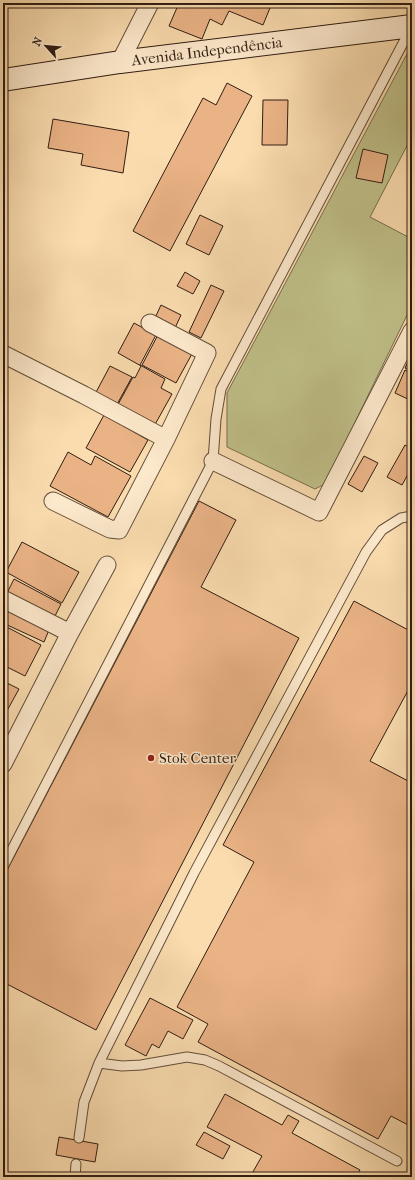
<svg xmlns="http://www.w3.org/2000/svg" width="415" height="1180" font-family="'IM FELL French Canon',serif">
	<style>
		.green { fill: #c0c089; stroke: #786e4e }
		.building { fill: #eab386; stroke: #301d12 }
		.lines { fill: none; stroke-linecap: round; stroke-linejoin: round }
		.lane-casing { stroke: #624d39; stroke-width: 11 }
		.street-casing { stroke: #624d39; stroke-width: 19 }
		.secondary-casing { stroke: #301d12; stroke-width: 24 }
		.lane { stroke: #fce8cb; stroke-width: 9 }
		.street { stroke: #fce8cb; stroke-width: 17 }
		.secondary { stroke: #fce8cb; stroke-width: 22 }
		.poi-dot { fill: #8f2418; stroke: #fce8cb; stroke-width: 1.5 }
		.labels { text-anchor: middle; dominant-baseline: central; stroke-width: 3; stroke-linejoin: round; paint-order: stroke }
		.street-label { font-size: 15px; fill: #301d12; stroke: #fce8cb }
		.poi-label { font-size: 15px; fill: #301d12; stroke: #fce8cb; text-anchor: start }
	</style>
	<rect width="100%" height="100%" fill="#fadcaf"/>
	<filter id="stains"><feTurbulence type="fractalNoise" baseFrequency=".005" numOctaves="4"/><feColorMatrix values="0 0 0 0 .2 0 0 0 0 .09 0 0 0 0 .02 0 0 0 .5 -.17"/></filter>
	<radialGradient id="worn" r=".72"><stop offset=".6" stop-color="#630" stop-opacity="0"/><stop offset="1" stop-color="#630" stop-opacity=".3"/></radialGradient>
	<path class="green" d="M 408,52 L 412,52 L 412,136 L 370,217 L 412,239 L 412,305 L 325,484 L 315,489 L 227,447 L 227,393 Z"/>
	<path class="building" d="M 179,3 L 272,3 L 263,25 L 229,11 L 222,25 L 210,19 L 202,39 L 169,26 Z
		M 227,83 L 252,96 L 170,251 L 133,231 L 203,98 L 216,105 Z
		M 263,100 L 288,100 L 287,145 L 262,145 Z
		M 53,119 L 129,132 L 123,173 L 81,165 L 83,154 L 48,148 Z
		M 363,149 L 388,155 L 382,183 L 356,178 Z
		M 200,215 L 223,226 L 209,255 L 186,244 Z
		M 185,272 L 200,281 L 193,294 L 177,286 Z
		M 211,285 L 224,291 L 201,338 L 189,332 Z
		M 161,305 L 181,315 L 175,328 L 155,318 Z
		M 134,323 L 156,335 L 140,365 L 165,379 L 161,388 L 172,394 L 153,428 L 116,408 L 133,377 L 135,378 L 141,366 L 118,353 Z
		M 159,333 L 193,352 L 176,383 L 142,365 Z
		M 412,354 L 412,372 L 405,368 Z
		M 110,366 L 132,377 L 115,408 L 94,396 Z
		M 405,370 L 412,374 L 412,401 L 395,393 Z
		M 104,415 L 148,440 L 130,472 L 86,448 Z
		M 405,445 L 412,449 L 412,467 L 402,485 L 387,477 Z
		M 68,452 L 91,465 L 95,456 L 131,476 L 108,517 L 50,486 Z
		M 364,456 L 378,463 L 362,492 L 348,484 Z
		M 199,501 L 236,520 L 201,587 L 299,638 L 96,1030 L 3,982 L 3,878 Z
		M 22,542 L 79,572 L 62,603 L 6,572 Z
		M 14,579 L 61,604 L 54,618 L 7,593 Z
		M 354,601 L 412,632 L 412,683 L 370,761 L 412,783 L 412,1127 L 391,1116 L 378,1139 L 198,1042 L 208,1024 L 177,1007 L 254,862 L 223,845 Z
		M 3,608 L 49,630 L 44,642 L 3,623 Z
		M 3,625 L 41,645 L 25,676 L 3,665 Z
		M 3,681 L 19,689 L 3,718 Z
		M 150,998 L 193,1020 L 183,1039 L 168,1031 L 159,1048 L 152,1044 L 146,1056 L 125,1045 Z
		M 225,1094 L 282,1125 L 288,1115 L 299,1121 L 292,1133 L 360,1170 L 356,1177 L 305,1177 L 300,1174 L 298,1177 L 250,1177 L 262,1156 L 207,1127 Z
		M 204,1132 L 230,1146 L 223,1159 L 196,1145 Z
		M 59,1137 L 98,1144 L 95,1162 L 56,1155 Z"/>
	<g class="lines">
		<defs>
			<path id="lane" d="M 3,867 L 213,461 L 216,419 L 221,389 L 411,28
				M 99,1063 L 122,1066 L 141,1065 L 187,1057 L 205,1060 L 219,1066 L 397,1161
				M 79,1138 L 84,1102 L 99,1063 L 194,873 L 366,552 L 382,530 L 401,518 L 412,516
				M 75,1177 L 76,1164"/>
			<path id="street" d="M 120,62 L 150,3
				M 150,323 L 207,353 L 166,439
				M 3,354 L 84,395 L 166,439 L 119,530 L 110,529 L 53,501
				M 213,461 L 319,512 L 412,331
				M 3,599 L 70,633
				M 3,764 L 70,633 L 107,565"/>
			<g id="secondary">
				<path id="s1" d="M 3,80 L 120,62 L 412,26"/>
			</g>
		</defs>
		<use href="#lane" class="lane-casing"/>
		<use href="#street" class="street-casing"/>
		<use href="#secondary" class="secondary-casing"/>
		<use href="#lane" class="lane"/>
		<use href="#street" class="street"/>
		<use href="#secondary" class="secondary"/>
	</g>
	<circle class="poi-dot" cx="151" cy="758" r="4"/>
	<g class="labels">
		<g class="street-label">
			<text stroke="none"><textPath href="#s1" startOffset="206">Avenida Independência</textPath></text>
		</g>
		<g class="poi-label">
			<text x="159" y="758">Stok Center</text>
		</g>
	</g>
	<rect width="415" height="1180" fill="none" stroke="#fadcaf" stroke-width="16"/>
	<rect x="4" y="4" width="407" height="1172" fill="none" stroke="#301d12" stroke-width="2"/>
	<rect x="8" y="8" width="399" height="1164" fill="none" stroke="#301d12"/>
	<g transform="translate(46 46) rotate(297)" stroke="#fce8cb" stroke-width="3" paint-order="stroke">
	<path d="M0-3L7 15L0 10L-7 15Z" fill="#301d12"/>
	<text y="-6" font-size="11" font-weight="bold" text-anchor="middle" fill="#301d12">N</text>
	</g>
	<rect width="100%" height="100%" filter="url(#stains)"/>
	<rect width="100%" height="100%" fill="url(#worn)"/>
</svg>
